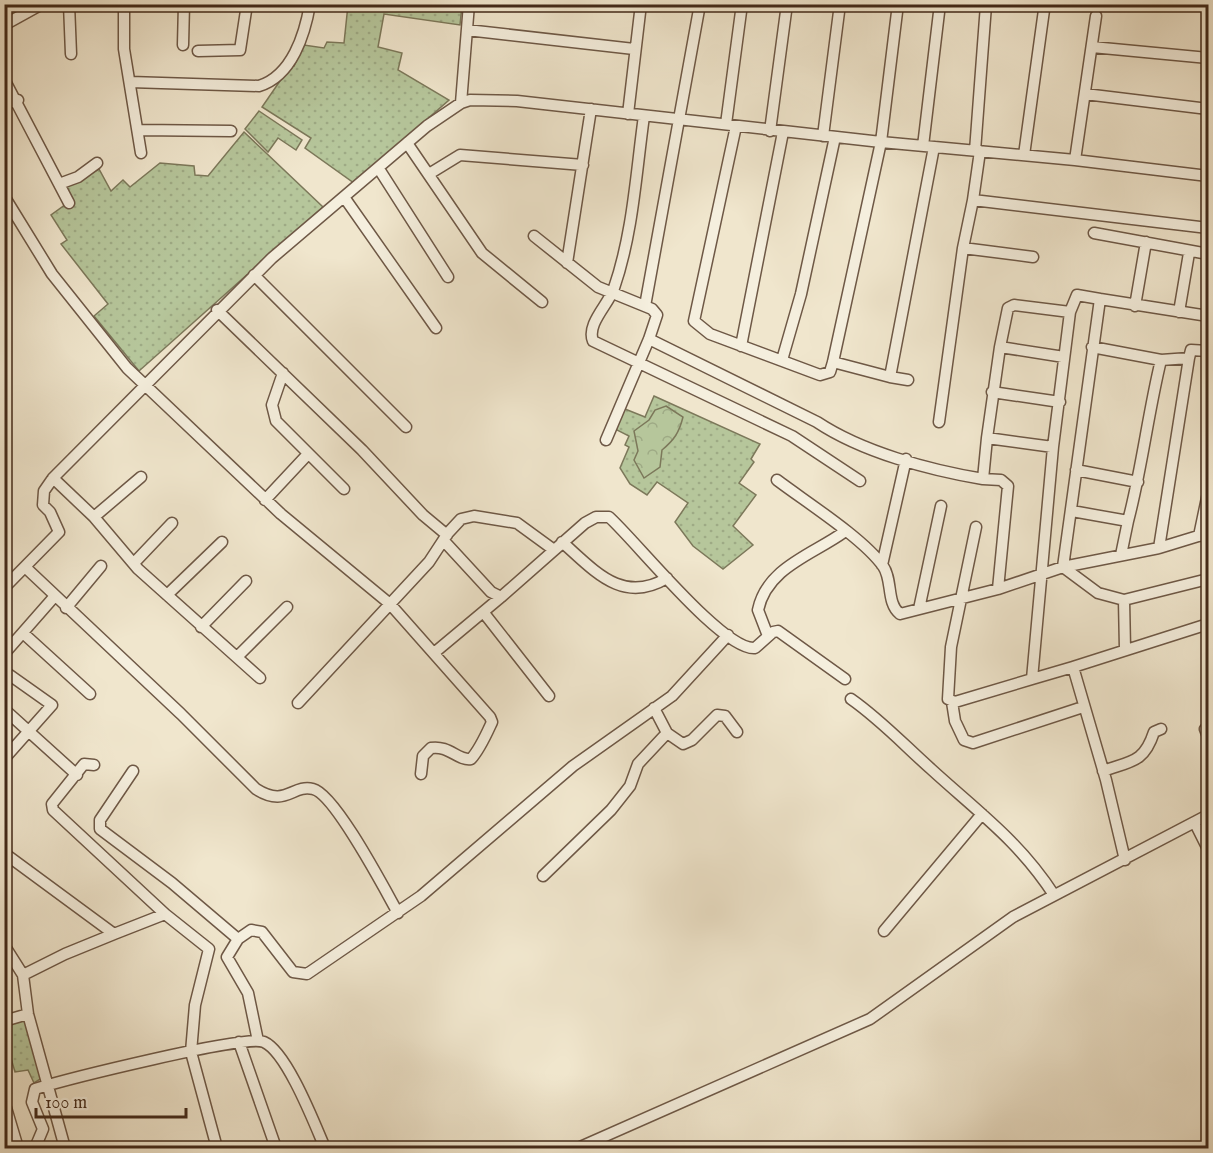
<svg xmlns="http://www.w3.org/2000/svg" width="1213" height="1153" font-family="'IM FELL English',serif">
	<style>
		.grass { fill: url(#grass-dots); stroke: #7c785a; stroke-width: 1.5 }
		.forest { fill: url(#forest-crowns); stroke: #7c785a; stroke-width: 1.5 }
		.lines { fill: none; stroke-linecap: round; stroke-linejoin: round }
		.minor-casing { stroke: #6e5846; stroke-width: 13 }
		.minor { stroke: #f5efde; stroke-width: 10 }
	</style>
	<defs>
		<pattern id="grass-dots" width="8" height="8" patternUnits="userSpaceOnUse" patternTransform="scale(1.5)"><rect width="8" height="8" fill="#b6c69b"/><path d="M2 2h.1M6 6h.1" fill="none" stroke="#9eaa85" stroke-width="1.8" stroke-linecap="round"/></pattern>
		<pattern id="forest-crowns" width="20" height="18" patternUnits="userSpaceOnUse" patternTransform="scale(1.5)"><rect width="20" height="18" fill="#b6c69b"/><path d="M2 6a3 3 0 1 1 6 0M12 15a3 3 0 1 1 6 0" fill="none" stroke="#9eaa85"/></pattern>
	</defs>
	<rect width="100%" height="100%" fill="#f0e6cd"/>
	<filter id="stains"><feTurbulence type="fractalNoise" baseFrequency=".00333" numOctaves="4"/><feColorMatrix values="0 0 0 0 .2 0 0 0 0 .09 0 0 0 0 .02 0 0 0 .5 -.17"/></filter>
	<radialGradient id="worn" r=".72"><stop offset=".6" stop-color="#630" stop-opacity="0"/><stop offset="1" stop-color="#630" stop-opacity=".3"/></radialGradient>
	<path class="grass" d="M 348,5 L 462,5 L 460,25 L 384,14 L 378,47 L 402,53 L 398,70 L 449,100 L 354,183 L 305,148 L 311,138 L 262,107 L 291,65 L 294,66 L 304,45 L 324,48 L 327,42 L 344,43 Z
		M 259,111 L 302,140 L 296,150 L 278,138 L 268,152 L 245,129 Z
		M 244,132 L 323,207 L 139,371 L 94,316 L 108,304 L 61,244 L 67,240 L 51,215 L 73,199 L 66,187 L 99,169 L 111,191 L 123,180 L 130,187 L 160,163 L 194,166 L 195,175 L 208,176 Z
		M 654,396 L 760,444 L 751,459 L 754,462 L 739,483 L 756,495 L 733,526 L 753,545 L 723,569 L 693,546 L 675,522 L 688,503 L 657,482 L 647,495 L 630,484 L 620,468 L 629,447 L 625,445 L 629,436 L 615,429 L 625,409 L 645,417 Z
		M 25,1018 L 42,1078 L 34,1083 L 28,1070 L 15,1072 L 10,1055 L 5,1057 L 4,1025 Z"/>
	<path class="forest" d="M 666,406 L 683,417 C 679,433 674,440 662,450 L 660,467 L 644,478 L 634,460 L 638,451 L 634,431 L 649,420 L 655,410 Z"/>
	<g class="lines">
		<defs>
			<path id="minor" d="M 69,4 L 71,54
				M 124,4 L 124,49 L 141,153
				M 4,25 L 42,4
				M 467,30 L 634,49
				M 183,45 L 184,4
				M 1092,47 L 1208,58
				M 198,51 L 240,50 L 247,4
				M 4,79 L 69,203
				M 130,82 L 259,86 C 292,76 305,34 310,4
				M 1085,94 L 1208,109
				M 461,103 L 469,4
				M 4,104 L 18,100
				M 628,114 L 641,4
				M 644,116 C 636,173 633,233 614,288 C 609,304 586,324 593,341 L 792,436 L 860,481
				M 726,124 L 742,4
				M 736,126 L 694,321 L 710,334 L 820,375 L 830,372 L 833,362 L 881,142 L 1075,160 L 1208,176
				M 139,130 L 231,131
				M 770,131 L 787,4
				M 823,136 L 840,4
				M 407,143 L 482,253 L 542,302
				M 923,146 L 940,4
				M 975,151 L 986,5
				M 980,151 L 973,200 L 1208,228
				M 1024,155 L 1044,10
				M 1075,160 L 1096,16
				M 379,169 L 448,277
				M 429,174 L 460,155 L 583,165
				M 59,184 L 78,177 L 97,163
				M 4,196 L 52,274 L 127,368 L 281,514 L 390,604 L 490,717 L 492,722 C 486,735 480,749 471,759 C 458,761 449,745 431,748 L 423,756 L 421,774
				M 344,197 L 436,328
				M 973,200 L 963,248 L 1033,257
				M 1094,233 L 1208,254
				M 534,236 L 598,287 L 652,309 L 657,315 L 649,339 L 606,440
				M 567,263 L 591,109
				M 254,275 L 406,427
				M 645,306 L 700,4
				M 1135,306 L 1146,242
				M 217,310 L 362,450 L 423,515 L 447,535
				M 1179,312 L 1189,253
				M 1208,316 L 1100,299 L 1063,567 L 1098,593 L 1124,600 L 1208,579
				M 649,339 L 817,422 C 862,452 929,470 983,479 L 987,438 L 1053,447 L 1070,312
				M 741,346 L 783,132
				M 1064,357 L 1000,347 L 1008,308 L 1014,305 L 1070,312 L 1077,295 L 1100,299
				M 782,360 L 801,294 L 835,137
				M 1161,360 L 1189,358 L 1191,350 L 1208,351
				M 833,362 L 890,377 L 934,147
				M 283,373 L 272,405 L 276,421 L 344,489
				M 890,377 L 908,380
				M 992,392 L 1060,402
				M 939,422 L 963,248
				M 987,438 L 1000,347
				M 1053,447 L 1032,679 L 1073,667 L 1106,780 L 1125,860
				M 1076,470 L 1138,482
				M 53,478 L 94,517 L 138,569 L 260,678
				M 983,479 L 1001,480 L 1008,486 L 998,589
				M 777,480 C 806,502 863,538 883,566 C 893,580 886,603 900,614 L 998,589 L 1063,567 L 1159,548 L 1208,533
				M 265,500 L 308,454
				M 1072,511 L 1128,521 C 1142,468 1148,413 1161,360 L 1092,347
				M 94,517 L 141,477
				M 976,527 L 951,647 L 948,699 L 955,702 L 1032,679
				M 1199,536 L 1208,493
				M 444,541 L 491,592 L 501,597 L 585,523 L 596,517 L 609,517 C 635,540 723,651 755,648 L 773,632 L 778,631 L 845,679
				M 562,542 C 594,570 622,605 667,578
				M 1159,548 L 1189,358
				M 1121,555 L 1128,521
				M 134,563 L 172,523
				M 882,565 L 906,459
				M 25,567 L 181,714 L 256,789 C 286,808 292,784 313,789 C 335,794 385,890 398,913
				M 4,588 L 59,532 L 50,512 L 43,505 L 44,491 L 53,478 L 272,258 L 427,126 L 461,103 L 470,100 L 517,101 L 881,142 L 898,4
				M 167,595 L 222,542
				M 1124,600 L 1125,649
				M 66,608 L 101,566
				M 919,609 L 941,506
				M 484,613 L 549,696
				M 201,627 L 246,581
				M 23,633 L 90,694
				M 768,636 L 758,610 C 767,567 814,554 844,532
				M 434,653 L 501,597
				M 4,654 L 54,597
				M 237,657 L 287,607
				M 1073,667 L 1208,624
				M 4,671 L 52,705 L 4,759
				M 851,699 C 881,720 904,745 931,769 C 978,812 1019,841 1054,895
				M 952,702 L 955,721 L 964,740 L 973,743 L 1083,707
				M 298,703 L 429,562 L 448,533 L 461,519 L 474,516 L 517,523 L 554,550
				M 654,708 L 667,733 L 683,744 L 692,740 L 717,715 L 725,716 L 737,732
				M 4,709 L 77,775
				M 1205,729 L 1208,737
				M 94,765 L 84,764 L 52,804 L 53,810 L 165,914
				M 133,771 L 100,820 L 100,829 L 172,883 L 238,939
				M 1103,771 C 1131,761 1144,763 1154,732 L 1161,729
				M 4,795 L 5,796
				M 1195,823 L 1208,849
				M 4,853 L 114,934 L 165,914 L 209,949 L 195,1005 L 191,1052 L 217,1148
				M 543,876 L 611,810 L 630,786 L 638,764 L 667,733
				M 884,931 L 982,814
				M 4,945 L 23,975 L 28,1014 L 65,1148
				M 23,975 L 65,954 L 114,934
				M 4,1021 L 28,1014
				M 258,1041 L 248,993 L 227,957 L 238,939 L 251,930 L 262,932 L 293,972 L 307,974 L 421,896 L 573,766 L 672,696 L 728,635
				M 239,1042 L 276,1148
				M 4,1101 L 18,1148
				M 35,1148 L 43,1129 L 32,1102 L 35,1089 C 64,1080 246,1034 264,1042 C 287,1052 315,1125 325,1148
				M 578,1148 L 870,1019 L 1013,917 L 1208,815"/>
		</defs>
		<use href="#minor" class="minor-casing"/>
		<use href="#minor" class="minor"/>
	</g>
	<rect width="1213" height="1153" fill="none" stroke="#f0e6cd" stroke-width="24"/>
	<rect x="6" y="6" width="1201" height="1141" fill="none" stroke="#422919" stroke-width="3"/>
	<rect x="12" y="12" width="1189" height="1129" fill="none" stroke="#422919" stroke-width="1.5"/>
	<path d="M36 1108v9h150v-9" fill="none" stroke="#422919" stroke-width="3"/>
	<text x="45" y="1108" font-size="18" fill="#422919" stroke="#f5efde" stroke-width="4.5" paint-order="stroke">100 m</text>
	<rect width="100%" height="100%" filter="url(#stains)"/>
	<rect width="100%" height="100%" fill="url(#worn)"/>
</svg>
